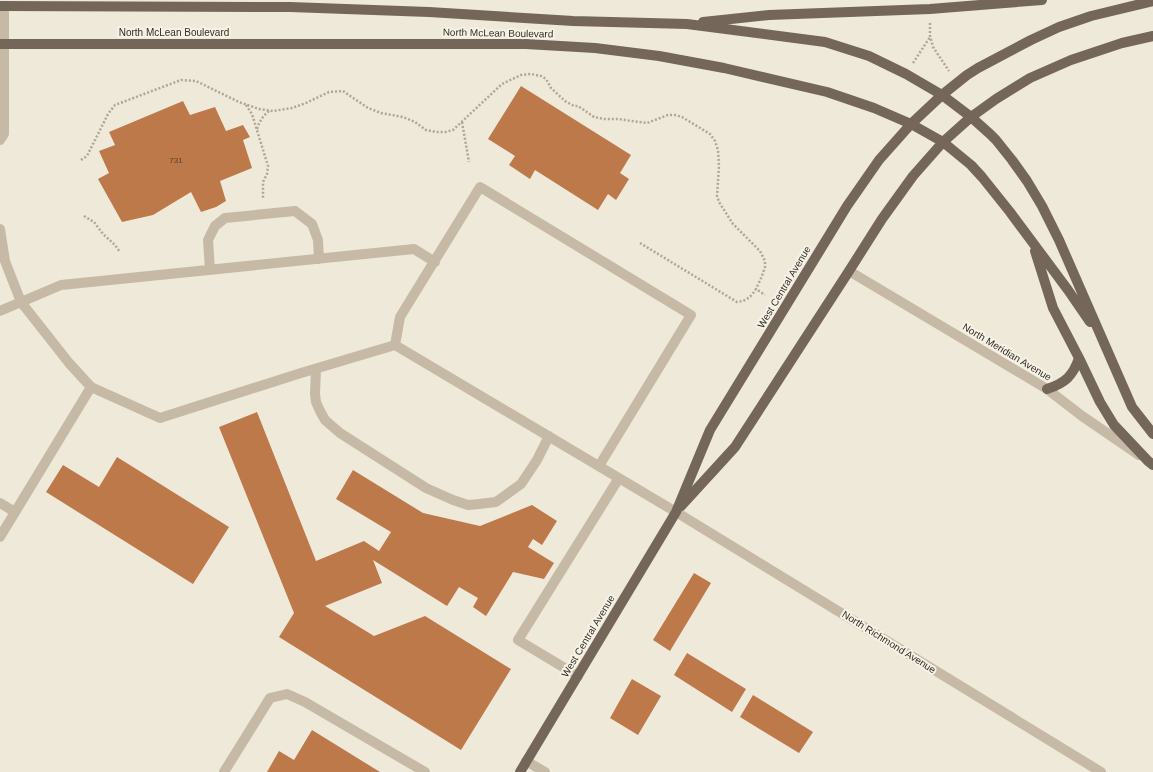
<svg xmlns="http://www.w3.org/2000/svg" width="1153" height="772" font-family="Helvetica,sans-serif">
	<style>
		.building { fill: #bd794a }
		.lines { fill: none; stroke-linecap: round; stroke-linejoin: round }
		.path { stroke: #b2a591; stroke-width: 2.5; stroke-dasharray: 2 2; stroke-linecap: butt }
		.minor { stroke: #c6baa7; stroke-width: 10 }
		.major { stroke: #746759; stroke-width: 10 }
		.labels { text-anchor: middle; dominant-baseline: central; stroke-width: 4; stroke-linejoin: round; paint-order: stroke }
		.number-label { font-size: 8px; fill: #564030 }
		.street-label { font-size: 10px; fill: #332d27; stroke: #f7f2e6 }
	</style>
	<rect width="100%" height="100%" fill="#efe9da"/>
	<path class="building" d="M 521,86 L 631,155 L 620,173 L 629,179 L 616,200 L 608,194 L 598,210 L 535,170 L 530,179 L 509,165 L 515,156 L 488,139 Z
		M 183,101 L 190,115 L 215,107 L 226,131 L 243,125 L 250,137 L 243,140 L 252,168 L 220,181 L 226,201 L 216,207 L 201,212 L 191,192 L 153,215 L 122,222 L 98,179 L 109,173 L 99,151 L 115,145 L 109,132 Z
		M 257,412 L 316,561 L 364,541 L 379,551 L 391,532 L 336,499 L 353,470 L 423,513 L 480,526 L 532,505 L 557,521 L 542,545 L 533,539 L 528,547 L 554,563 L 544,579 L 513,572 L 486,616 L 473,607 L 478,598 L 459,587 L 447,606 L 373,560 L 382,583 L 325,606 L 374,636 L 425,616 L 511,669 L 461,750 L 279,637 L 294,613 L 219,427 Z
		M 117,457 L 229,527 L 193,584 L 46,492 L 63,465 L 99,487 Z
		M 694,573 L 711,583 L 670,651 L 653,640 Z
		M 687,653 L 746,689 L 732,712 L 674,675 Z
		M 632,679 L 661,696 L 638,735 L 610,718 Z
		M 753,695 L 813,732 L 799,753 L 740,717 Z
		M 312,730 L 380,772 L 267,772 L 279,751 L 294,760 Z"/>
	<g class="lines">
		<path class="path" d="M 930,23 L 930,36 L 933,47 L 949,71
			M 913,63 L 930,37
			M 246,105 L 252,114 L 268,166 L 267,174 L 263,182 L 263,199
			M 462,122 L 469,162
			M 257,129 C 260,120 263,116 270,110
			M 81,160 L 87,156 L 108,114 L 115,105 L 181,80 L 196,81 L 239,102 L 259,109 L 273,111 L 292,108 L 306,103 L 329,92 L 343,91 L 368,108 L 381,113 L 403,117 L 415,122 L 426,130 L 436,132 L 445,132 L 453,130 L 502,84 L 521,75 L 531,74 L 541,76 L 546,79 L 551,88 L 565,101 L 574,106 L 578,106 L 594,117 L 604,119 L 619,119 L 625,120 L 647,123 L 668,115 L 675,115 L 682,117 L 710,134 L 715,141 L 718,150 L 719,166 L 717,196 L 719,202 L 733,224 L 760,251 L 765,261 L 765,267 L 762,276 L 756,289
			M 84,216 L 94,222 L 103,234 L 115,245 L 120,252
			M 640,243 L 737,302 C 746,301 751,297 756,289 L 765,295"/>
		<path class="minor" d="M 0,140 L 4,134 L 4,6
			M 0,229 L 5,261 L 21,302 L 69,363 L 91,387 L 0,537
			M 210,270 L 208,240 L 215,226 L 225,218 L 295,211 L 312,224 L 318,240 L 319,259
			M 849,271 L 1047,389 L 1082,416 L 1139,455
			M 0,311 L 61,285 L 414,249 L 435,262
			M 395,345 L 400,317 L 480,187 L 691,315 L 599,466
			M 316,369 L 315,394 L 316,402 L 320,411 L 325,420 L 340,433 L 426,488 L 453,500 L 468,505 L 479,504 L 496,502 L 521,484 L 537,460 L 549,436
			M 91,387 L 160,418 L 301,373 L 395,345 L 676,512 L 1101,772
			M 0,503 L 15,512
			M 578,676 L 518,640 L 619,478
			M 526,761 L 545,772
			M 224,772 L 270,698 L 287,694 L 305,702 L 425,772"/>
		<path class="major" d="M 0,6 L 290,7 L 429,12 L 573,21 L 687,24 L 825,42 L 869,56 L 906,74 L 942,95 L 971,117 L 990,134 L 996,140 L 1012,160 L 1027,181 L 1042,206 L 1059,240 L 1132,407 L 1153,434
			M 703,22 L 769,15 L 930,9 L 1042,0
			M 0,44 L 526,44 L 595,48 L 659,56 L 724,68 L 827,92 L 874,108 L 911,124 L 943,142 L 971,165 L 982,177 L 1010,212 L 1068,290 L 1090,322
			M 1035,251 L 1053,308 L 1079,358 L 1100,402 L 1114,425 L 1148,461 L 1153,465
			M 1047,389 C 1065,383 1073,376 1079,358
			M 681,506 L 735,447 L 849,271 L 882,219 L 913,176 L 943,142 L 971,117 L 996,99 L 1030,78 L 1071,60 L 1122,43 L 1153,36
			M 520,772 L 676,512 L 710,430 L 847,206 L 879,160 L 911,124 L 942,95 L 967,75 L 978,68 L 1031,40 L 1059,27 L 1091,16 L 1153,1"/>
	</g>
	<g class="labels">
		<g class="number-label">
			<text x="176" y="160">731</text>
		</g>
		<g class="street-label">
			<text x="174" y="32">North McLean Boulevard</text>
			<text transform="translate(498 33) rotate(1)">North McLean Boulevard</text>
			<text transform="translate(784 287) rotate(-59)">West Central Avenue</text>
			<text transform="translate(1007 352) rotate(31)">North Meridian Avenue</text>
			<text transform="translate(588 636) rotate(-59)">West Central Avenue</text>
			<text transform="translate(889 642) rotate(32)">North Richmond Avenue</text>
		</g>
	</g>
</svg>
